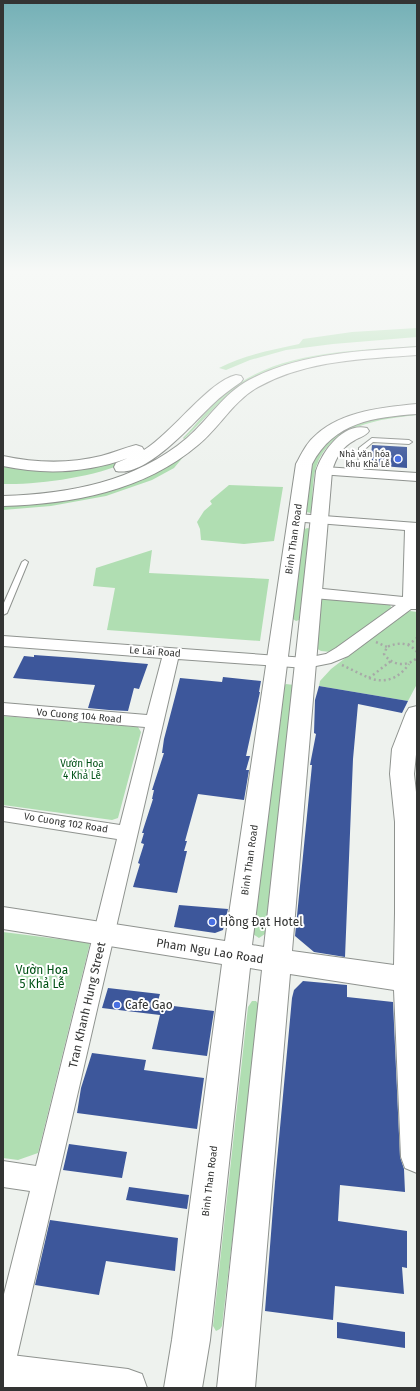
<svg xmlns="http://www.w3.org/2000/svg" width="420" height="1391" font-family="'Fira Sans',sans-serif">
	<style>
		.green { fill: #b0deb2 }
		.building { fill: #3d579b }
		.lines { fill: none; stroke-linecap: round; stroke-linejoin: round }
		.lane-casing { stroke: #8f938f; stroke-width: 2 }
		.street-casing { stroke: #8f938f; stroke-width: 2 }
		.secondary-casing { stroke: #8f938f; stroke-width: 2 }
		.highway-casing { stroke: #8f938f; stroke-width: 2 }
		.path { stroke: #a7a9a7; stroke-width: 2.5; stroke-dasharray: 2 3; stroke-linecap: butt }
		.lane { fill: #fff; fill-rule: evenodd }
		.street { fill: #fff; fill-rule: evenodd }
		.secondary { fill: #fff; fill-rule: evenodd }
		.highway { fill: #fff; fill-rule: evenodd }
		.poi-dot { fill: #486fe2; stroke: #fff; stroke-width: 1.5 }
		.labels { text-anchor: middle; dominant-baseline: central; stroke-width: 4; stroke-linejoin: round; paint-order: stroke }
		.far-poi-label { font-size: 9px; fill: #333433; stroke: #fff; text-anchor: end }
		.street-label { font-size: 10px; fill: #333433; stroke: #fff }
		.park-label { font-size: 10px; fill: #015115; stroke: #fff }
		.near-poi-label { font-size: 12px; fill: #333433; stroke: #fff; text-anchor: start }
		.near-street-label { font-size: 12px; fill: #333433; stroke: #fff }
		.near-park-label { font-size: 12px; fill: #015115; stroke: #fff }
	</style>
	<rect width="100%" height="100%" fill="#eef2ee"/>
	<path class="green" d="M 417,328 L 417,337 L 333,344 L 286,350 L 250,360 L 226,370 L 219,368 C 244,355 271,350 299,344 L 303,339 L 352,332 Z
		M 417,346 L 417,348 L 288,364 C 271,370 252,376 238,387 C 218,402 202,422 184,439 L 183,438 C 198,423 210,405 227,392 C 279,350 354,351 417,346 Z
		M 417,413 L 417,415 C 380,419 330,425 316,467 C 312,481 313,498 311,513 L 306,512 C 308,497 308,479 313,464 C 325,424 382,417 417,413 Z
		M 151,449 C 143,453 135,458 127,462 C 95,477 38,485 3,484 L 3,464 L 83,468 L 122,460 Z
		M 184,456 L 174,468 L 152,480 L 106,496 L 51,506 L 3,510 L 3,505 L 148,476 Z
		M 229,485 L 283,487 L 274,541 L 244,544 L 201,540 L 200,529 L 197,522 L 204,511 L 212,504 L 210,501 Z
		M 308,528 L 310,529 L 299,620 L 296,621 L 293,619 L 304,529 Z
		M 152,550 L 149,573 L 269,579 L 260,641 L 107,630 L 115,588 L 93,586 L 96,568 Z
		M 323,598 L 386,602 L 390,605 L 392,609 L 331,652 L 321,651 L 314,647 L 319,600 Z
		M 410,611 L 417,612 L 417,684 L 408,701 L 319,686 L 320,681 L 331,669 L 404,613 Z
		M 286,684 L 294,685 L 265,934 L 259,938 L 253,934 L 252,931 L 281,717 L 283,687 Z
		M 3,716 L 138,727 L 141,732 L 118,818 L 112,820 L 3,805 Z
		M 3,932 L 90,943 L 38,1153 L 18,1160 L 3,1158 Z
		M 252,1001 L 256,1001 L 260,1006 L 222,1326 L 220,1329 L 216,1331 L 213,1326 L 245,1033 L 248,1007 Z"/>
	<path class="building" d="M 372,445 L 407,447 L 407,468 L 370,465 Z
		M 34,655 L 77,658 L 148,664 L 139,689 L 134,688 L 128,711 L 109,710 L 88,708 L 95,685 L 13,678 L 24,656 L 34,657 Z
		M 223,677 L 261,681 L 259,692 L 260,692 L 246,756 L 250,756 L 246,770 L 249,770 L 244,800 L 198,794 L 185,841 L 187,841 L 184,851 L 187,851 L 177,893 L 133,887 L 140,864 L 138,863 L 144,844 L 141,843 L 144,833 L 142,833 L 153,799 L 152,799 L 154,790 L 152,790 L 164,753 L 162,753 L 164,739 L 180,678 L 222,682 Z
		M 319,686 L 408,701 L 402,713 L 358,704 L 353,759 L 345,957 L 314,952 L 295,936 L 312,765 L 310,765 L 316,734 L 314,733 L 315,700 Z
		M 179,905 L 228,909 L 223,930 L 215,933 L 174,927 Z
		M 303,981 L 347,985 L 347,997 L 393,1002 L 400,1157 L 404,1169 L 405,1192 L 340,1185 L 338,1221 L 407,1231 L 407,1268 L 402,1267 L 404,1294 L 335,1286 L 333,1320 L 265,1311 L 275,1182 L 292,998 L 294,990 Z
		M 108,988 L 160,994 L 157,1004 L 214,1011 L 207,1056 L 152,1049 L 160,1015 L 102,1008 Z
		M 92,1053 L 146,1060 L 144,1070 L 204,1078 L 197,1129 L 77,1113 L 81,1088 Z
		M 69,1144 L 127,1152 L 122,1178 L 63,1170 Z
		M 129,1187 L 189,1195 L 187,1209 L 126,1200 Z
		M 50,1220 L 178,1238 L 175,1271 L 106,1261 L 99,1295 L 35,1285 Z
		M 337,1322 L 405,1332 L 405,1348 L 337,1338 Z"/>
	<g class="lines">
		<defs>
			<path id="lane" d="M 372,438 L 409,440 L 412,442 L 409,444 L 373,442 L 365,449 L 363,473 L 362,474 L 358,474 L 359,448 Z
				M 25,560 L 28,562 L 7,613 L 3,615 L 3,605 L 22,562 Z"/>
			<path id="street" d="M 324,467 L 417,473 L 417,481 L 319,474 L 318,471 L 319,468 Z
				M 297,514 L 417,523 L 417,609 L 411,609 L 348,656 L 331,663 L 306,668 L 178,659 L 17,1356 L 13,1366 L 3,1370 L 3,1298 L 30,1191 L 3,1187 L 3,1161 L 36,1166 L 117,839 L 3,821 L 3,807 L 120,825 L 145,727 L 3,715 L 3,703 L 147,715 L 162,658 L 3,646 L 3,636 L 306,658 L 326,654 L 336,648 L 396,605 L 313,598 L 308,596 L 305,593 L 308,590 L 313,588 L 403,597 L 405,530 L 292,521 L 290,518 L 292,515 Z"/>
			<path id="secondary" d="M 417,404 L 417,414 C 374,417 334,422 312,464 L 252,945 L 264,947 L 316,471 C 322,452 343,422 367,428 L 369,431 C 366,436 360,437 355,440 C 342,447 336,457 332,471 L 292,951 L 394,965 L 395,913 L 395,822 L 390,774 L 392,749 L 406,713 L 409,708 L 417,706 L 417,745 L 414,774 L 417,801 L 417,1173 L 405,1168 L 401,1157 L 394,990 L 290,974 L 255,1388 L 217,1388 L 262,970 L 250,968 L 210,1340 L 202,1388 L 164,1388 L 172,1340 L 222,964 L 3,929 L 3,907 L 225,941 L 296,464 C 302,453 307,442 317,434 C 343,411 384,407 417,404 Z
				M 3,1354 L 128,1369 L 142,1374 L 147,1388 L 3,1388 Z"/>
			<path id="highway" d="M 417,347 L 417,355 C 363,359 307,360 258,387 C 233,401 220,427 198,445 C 144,491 72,504 3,506 L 3,496 C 69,494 135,482 187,438 C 209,419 223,394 249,380 C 300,353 360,351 417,347 Z
				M 236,375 L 241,376 L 243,379 L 241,382 C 231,389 221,396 212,405 C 192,424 146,478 116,471 L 114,467 L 116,463 L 128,458 C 87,473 45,475 3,466 L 3,456 C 36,463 68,464 101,456 C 113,453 124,448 136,445 L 142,447 L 144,450 C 172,433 209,381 236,375 Z"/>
		</defs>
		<use href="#lane" class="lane-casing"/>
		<use href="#street" class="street-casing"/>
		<use href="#secondary" class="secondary-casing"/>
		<use href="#highway" class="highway-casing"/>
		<path class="path" d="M 376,642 L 387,647
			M 408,645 L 417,638
			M 417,652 C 409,642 398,642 387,647 L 384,654 C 392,666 407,667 417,658
			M 342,665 L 369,678 L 391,661
			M 369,678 C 386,684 399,678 409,664"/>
		<use href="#lane" class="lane"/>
		<use href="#street" class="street"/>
		<use href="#secondary" class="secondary"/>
		<use href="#highway" class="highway"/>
	</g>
	<linearGradient id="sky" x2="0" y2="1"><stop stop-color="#74b0b6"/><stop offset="0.58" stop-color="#f7f9f7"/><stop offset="1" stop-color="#f7f9f7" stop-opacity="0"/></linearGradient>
	<rect width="420" height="469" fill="url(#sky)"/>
	<g class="poi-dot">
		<circle cx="398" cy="459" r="4"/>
		<circle cx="212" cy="922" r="4"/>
		<circle cx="117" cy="1005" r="4"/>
	</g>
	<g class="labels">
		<g class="far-poi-label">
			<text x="390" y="454">Nhà văn hóa<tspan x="390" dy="10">khu Khả Lễ</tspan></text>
		</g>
		<g class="street-label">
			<text transform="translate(294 539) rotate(-82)">Binh Than Road</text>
			<text transform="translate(155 652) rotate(4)">Le Lai Road</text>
			<text transform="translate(79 716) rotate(5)">Vo Cuong 104 Road</text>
			<text transform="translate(66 823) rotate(9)">Vo Cuong 102 Road</text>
			<text transform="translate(250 860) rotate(-82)">Binh Than Road</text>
			<text transform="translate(210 1181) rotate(-83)">Binh Than Road</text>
		</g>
		<g class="park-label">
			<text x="82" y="764">Vườn Hoa<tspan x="82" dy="12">4 Khả Lễ</tspan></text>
		</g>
		<g class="near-poi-label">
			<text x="220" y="922">Hồng Đạt Hotel</text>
			<text x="125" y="1005">Cafe Gạo</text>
		</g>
		<g class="near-street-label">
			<text transform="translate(210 951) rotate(9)">Pham Ngu Lao Road</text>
			<text transform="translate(87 1005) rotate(-77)">Tran Khanh Hung Street</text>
		</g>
		<g class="near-park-label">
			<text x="42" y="970">Vườn Hoa<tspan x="42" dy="14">5 Khả Lễ</tspan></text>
		</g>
	</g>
	<rect width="420" height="1391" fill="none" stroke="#333433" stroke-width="8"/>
</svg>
